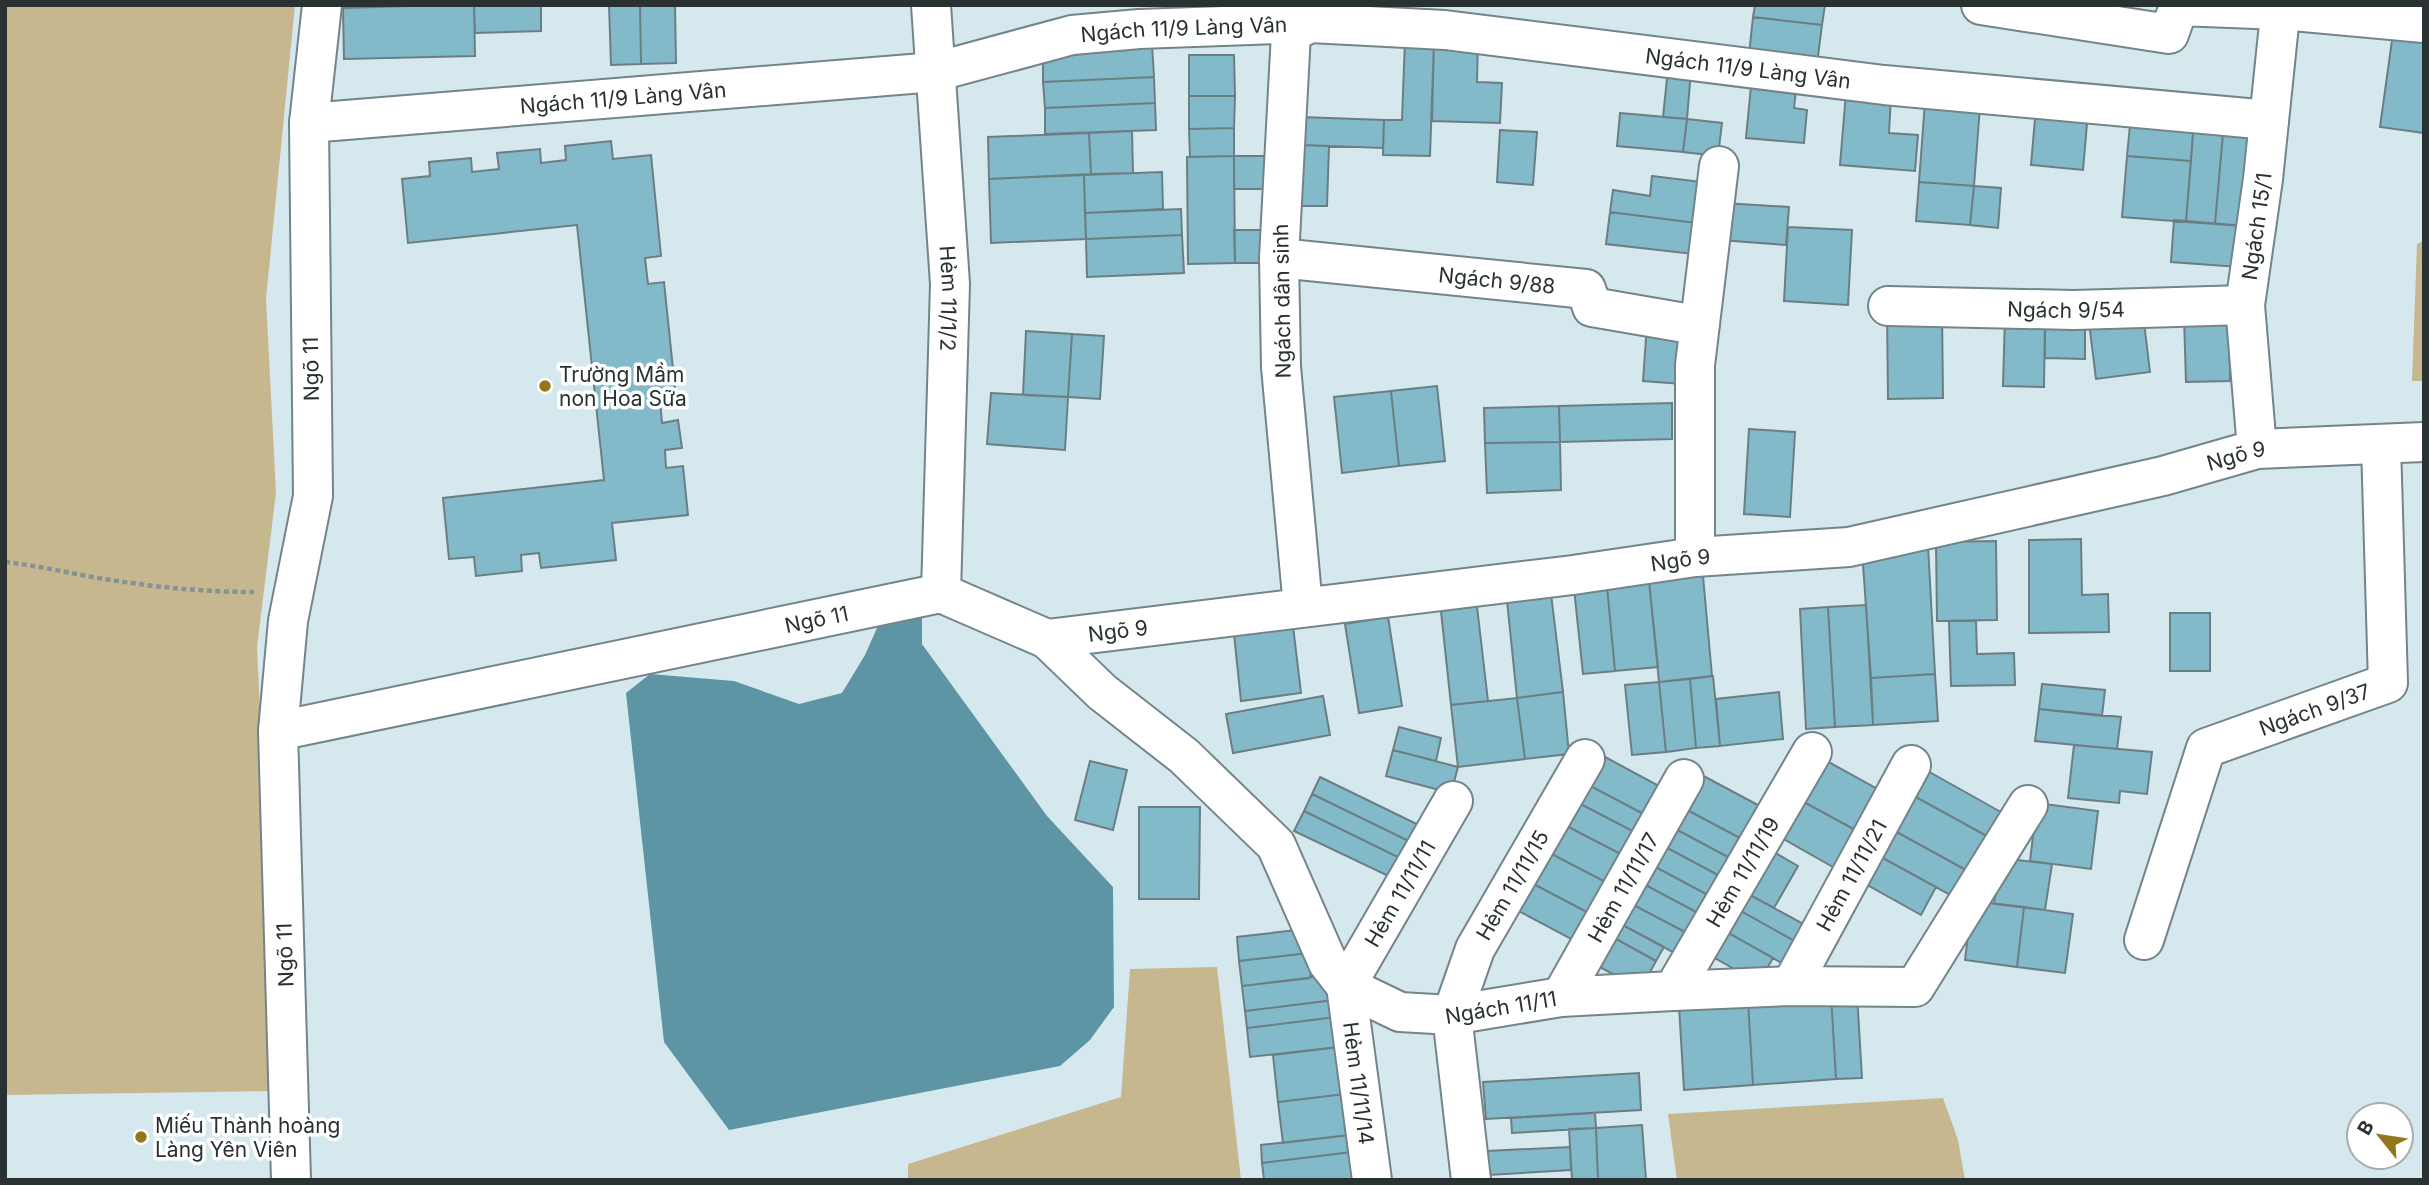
<svg xmlns="http://www.w3.org/2000/svg" width="2429" height="1185" font-family="Inter,sans-serif">
	<style>
		.green { fill: #c6b78e }
		.water { fill: #5e95a4 }
		.building { fill: #83baca; stroke: #6c7d83; stroke-width: 2 }
		.lines { fill: none; stroke-linecap: round; stroke-linejoin: round }
		.minor-casing { stroke: #73848a; stroke-width: 42 }
		.path { stroke: #859296; stroke-width: 4.5; stroke-dasharray: 5 3.5; stroke-linecap: butt }
		.minor { stroke: #fff; stroke-width: 38 }
		.poi-dot { fill: #94761d; stroke: #fff; stroke-width: 2.5 }
		.labels { text-anchor: middle; dominant-baseline: central; stroke-width: 7; stroke-linejoin: round; paint-order: stroke }
		.street-label { font-size: 21px; fill: #2a3133; stroke: #fff }
		.poi-label { font-size: 21px; fill: #2a3133; stroke: #fff; text-anchor: start }
	</style>
	<rect width="100%" height="100%" fill="#d5e8ee"/>
	<path class="green" d="M 5,5 L 295,5 L 266,299 L 276,493 L 257,647 L 277,1091 L 5,1095 Z
		M 2424,241 L 2424,381 L 2412,381 L 2417,244 Z
		M 1217,967 L 1241,1180 L 908,1180 L 908,1164 L 1121,1097 L 1130,969 Z
		M 1943,1098 L 1958,1140 L 1965,1180 L 1677,1180 L 1668,1114 Z"/>
	<path class="water" d="M 880,590 L 922,602 L 922,644 L 1047,816 L 1113,887 L 1114,1007 L 1090,1040 L 1060,1066 L 729,1130 L 664,1042 L 626,693 L 650,674 L 734,681 L 799,704 L 842,693 L 865,655 L 877,628 Z"/>
	<path class="building" d="M 343,5 L 442,5 L 343,8 Z
		M 442,5 L 474,5 L 475,56 L 344,59 L 343,8 Z
		M 474,5 L 541,5 L 541,31 L 475,33 Z
		M 609,5 L 640,5 L 641,64 L 611,65 Z
		M 640,5 L 675,5 L 676,63 L 641,64 Z
		M 1755,5 L 1825,5 L 1822,25 L 1753,17 Z
		M 1753,17 L 1822,25 L 1816,72 L 1748,64 Z
		M 2393,33 L 2424,37 L 2424,133 L 2380,127 Z
		M 1405,40 L 1434,40 L 1430,156 L 1383,155 L 1384,120 L 1402,120 Z
		M 1434,40 L 1478,42 L 1477,82 L 1502,83 L 1500,123 L 1432,121 Z
		M 1152,45 L 1154,77 L 1043,82 L 1043,49 Z
		M 1189,55 L 1234,55 L 1235,96 L 1189,96 Z
		M 1668,69 L 1691,71 L 1687,119 L 1663,117 Z
		M 1752,76 L 1797,81 L 1794,108 L 1807,110 L 1804,143 L 1746,138 Z
		M 1154,77 L 1155,103 L 1045,108 L 1043,82 Z
		M 1846,93 L 1891,97 L 1889,133 L 1918,135 L 1915,171 L 1840,165 Z
		M 1189,96 L 1235,96 L 1234,128 L 1189,129 Z
		M 1925,102 L 1980,106 L 1974,186 L 1919,182 Z
		M 1155,103 L 1156,130 L 1045,134 L 1045,108 Z
		M 2036,107 L 2088,112 L 2083,170 L 2031,165 Z
		M 1620,113 L 1687,119 L 1683,152 L 1617,146 Z
		M 2131,115 L 2194,120 L 2191,161 L 2127,156 Z
		M 1301,117 L 1384,120 L 1383,148 L 1301,145 Z
		M 1687,119 L 1722,123 L 1718,156 L 1683,152 Z
		M 2194,120 L 2224,122 L 2215,224 L 2186,222 Z
		M 2224,122 L 2265,126 L 2257,227 L 2215,224 Z
		M 1234,128 L 1234,156 L 1190,157 L 1189,129 Z
		M 1500,130 L 1537,132 L 1533,185 L 1497,182 Z
		M 1132,131 L 1133,173 L 1091,174 L 1089,133 Z
		M 1089,133 L 1091,174 L 989,179 L 988,137 Z
		M 611,141 L 613,159 L 651,155 L 661,256 L 645,258 L 648,284 L 664,282 L 676,398 L 660,400 L 662,423 L 678,420 L 682,448 L 665,450 L 666,468 L 683,466 L 688,515 L 612,523 L 616,560 L 541,568 L 539,553 L 521,555 L 522,571 L 476,576 L 474,557 L 449,559 L 443,498 L 604,480 L 577,225 L 408,243 L 402,179 L 430,176 L 429,162 L 471,158 L 472,172 L 499,169 L 497,153 L 540,149 L 541,163 L 566,160 L 565,146 Z
		M 1301,145 L 1329,146 L 1327,206 L 1299,206 Z
		M 1234,156 L 1274,156 L 1275,189 L 1234,189 Z
		M 1234,156 L 1235,263 L 1188,264 L 1187,157 Z
		M 2127,156 L 2191,161 L 2186,222 L 2122,217 Z
		M 1162,172 L 1163,209 L 1085,213 L 1084,175 Z
		M 1084,175 L 1086,239 L 991,243 L 989,179 Z
		M 1652,176 L 1702,182 L 1696,223 L 1610,212 L 1613,190 L 1650,196 Z
		M 1919,182 L 1974,186 L 1970,225 L 1916,221 Z
		M 1974,186 L 2001,188 L 1998,228 L 1970,225 Z
		M 1723,203 L 1789,207 L 1786,245 L 1720,240 Z
		M 1181,209 L 1182,235 L 1086,239 L 1085,213 Z
		M 1610,212 L 1696,223 L 1693,254 L 1606,244 Z
		M 2174,220 L 2257,227 L 2253,268 L 2171,262 Z
		M 1788,227 L 1852,230 L 1848,305 L 1784,301 Z
		M 1234,230 L 1277,230 L 1277,263 L 1235,263 Z
		M 1182,235 L 1184,273 L 1087,277 L 1086,239 Z
		M 2142,306 L 2150,372 L 2096,379 L 2088,314 Z
		M 1887,310 L 1942,310 L 1943,398 L 1888,399 Z
		M 2005,316 L 2045,317 L 2044,387 L 2003,386 Z
		M 2229,316 L 2230,381 L 2186,382 L 2184,317 Z
		M 2045,317 L 2085,317 L 2085,359 L 2045,358 Z
		M 1647,324 L 1686,327 L 1682,384 L 1643,381 Z
		M 1026,331 L 1072,334 L 1068,397 L 1023,395 Z
		M 1072,334 L 1104,336 L 1100,399 L 1068,397 Z
		M 1437,386 L 1445,461 L 1399,466 L 1391,391 Z
		M 1391,391 L 1399,466 L 1342,473 L 1334,397 Z
		M 991,393 L 1068,397 L 1065,450 L 987,444 Z
		M 1672,403 L 1672,439 L 1560,442 L 1559,406 Z
		M 1559,406 L 1560,442 L 1485,443 L 1484,408 Z
		M 1749,429 L 1795,432 L 1790,517 L 1744,514 Z
		M 1560,442 L 1561,490 L 1487,493 L 1485,443 Z
		M 2081,539 L 2082,595 L 2108,594 L 2109,632 L 2029,633 L 2029,540 Z
		M 1996,541 L 1997,620 L 1937,621 L 1936,542 Z
		M 1928,546 L 1935,674 L 1871,678 L 1862,550 Z
		M 1702,565 L 1712,676 L 1659,682 L 1648,571 Z
		M 1648,571 L 1658,667 L 1615,671 L 1606,576 Z
		M 1606,576 L 1615,671 L 1583,674 L 1573,579 Z
		M 1550,586 L 1563,692 L 1517,698 L 1506,591 Z
		M 1476,598 L 1488,701 L 1451,705 L 1440,602 Z
		M 1866,605 L 1873,725 L 1835,727 L 1828,607 Z
		M 1828,607 L 1835,727 L 1806,729 L 1800,609 Z
		M 2170,613 L 2210,613 L 2210,671 L 2170,671 Z
		M 1388,617 L 1402,706 L 1359,713 L 1345,624 Z
		M 1949,621 L 1976,621 L 1977,654 L 2014,653 L 2015,685 L 1951,686 Z
		M 1293,626 L 1301,693 L 1241,701 L 1234,634 Z
		M 1935,674 L 1938,721 L 1873,725 L 1871,678 Z
		M 1713,676 L 1720,746 L 1696,748 L 1690,679 Z
		M 1690,679 L 1696,748 L 1666,752 L 1659,682 Z
		M 1659,682 L 1666,752 L 1632,755 L 1625,685 Z
		M 2042,684 L 2105,690 L 2102,716 L 2039,709 Z
		M 1563,692 L 1569,754 L 1525,759 L 1517,698 Z
		M 1779,692 L 1783,739 L 1720,746 L 1716,699 Z
		M 1323,696 L 1330,735 L 1233,753 L 1226,714 Z
		M 1517,698 L 1525,759 L 1458,767 L 1451,705 Z
		M 2039,709 L 2121,717 L 2117,749 L 2035,741 Z
		M 1399,727 L 1441,738 L 1436,761 L 1393,750 Z
		M 2074,745 L 2152,752 L 2147,794 L 2120,791 L 2119,803 L 2068,798 Z
		M 1393,750 L 1458,767 L 1451,793 L 1386,776 Z
		M 1594,751 L 1670,792 L 1655,820 L 1579,780 Z
		M 1816,755 L 1890,796 L 1868,837 L 1793,796 Z
		M 1090,761 L 1127,770 L 1113,830 L 1075,820 Z
		M 1917,765 L 2008,816 L 1994,840 L 1903,790 Z
		M 1696,772 L 1771,812 L 1753,845 L 1678,805 Z
		M 1320,777 L 1429,830 L 1421,847 L 1312,794 Z
		M 1579,780 L 1655,820 L 1646,838 L 1569,798 Z
		M 1903,790 L 1994,840 L 1975,875 L 1884,825 Z
		M 1312,794 L 1421,847 L 1412,864 L 1304,811 Z
		M 1793,796 L 1868,837 L 1847,875 L 1773,833 Z
		M 1569,798 L 1646,838 L 1634,861 L 1557,821 Z
		M 2037,803 L 2098,811 L 2091,869 L 2030,861 Z
		M 1678,805 L 1753,845 L 1743,865 L 1668,825 Z
		M 1139,807 L 1200,807 L 1199,899 L 1139,899 Z
		M 1304,811 L 1412,864 L 1403,883 L 1294,831 Z
		M 1557,821 L 1634,861 L 1619,889 L 1542,849 Z
		M 1668,825 L 1743,865 L 1733,883 L 1658,843 Z
		M 1884,825 L 1975,875 L 1961,901 L 1870,851 Z
		M 1658,843 L 1733,883 L 1723,903 L 1648,863 Z
		M 1765,847 L 1798,866 L 1774,908 L 1741,890 Z
		M 1542,849 L 1619,889 L 1602,920 L 1526,880 Z
		M 1870,851 L 1936,887 L 1921,915 L 1855,878 Z
		M 2001,858 L 2052,864 L 2045,910 L 1994,904 Z
		M 1648,863 L 1723,903 L 1713,921 L 1638,881 Z
		M 1526,880 L 1602,920 L 1588,948 L 1511,907 Z
		M 1638,881 L 1713,921 L 1702,941 L 1628,902 Z
		M 1741,890 L 1816,931 L 1807,948 L 1732,906 Z
		M 1972,901 L 2024,907 L 2017,967 L 1965,960 Z
		M 1628,902 L 1702,941 L 1691,962 L 1617,922 Z
		M 1732,906 L 1807,948 L 1794,970 L 1720,928 Z
		M 2024,907 L 2073,914 L 2065,973 L 2017,967 Z
		M 1617,922 L 1664,947 L 1656,961 L 1609,935 Z
		M 1720,928 L 1773,958 L 1759,983 L 1706,953 Z
		M 1305,929 L 1308,953 L 1239,961 L 1237,937 Z
		M 1609,935 L 1656,961 L 1641,989 L 1594,964 Z
		M 1308,953 L 1311,978 L 1242,986 L 1239,961 Z
		M 1339,974 L 1342,999 L 1245,1011 L 1242,986 Z
		M 1857,994 L 1862,1078 L 1836,1079 L 1831,995 Z
		M 1831,995 L 1836,1079 L 1753,1085 L 1748,1001 Z
		M 1342,999 L 1344,1016 L 1247,1028 L 1245,1011 Z
		M 1748,1001 L 1753,1085 L 1684,1090 L 1679,1006 Z
		M 1344,1016 L 1347,1046 L 1250,1057 L 1247,1028 Z
		M 1356,1045 L 1362,1092 L 1278,1102 L 1273,1055 Z
		M 1639,1073 L 1641,1110 L 1486,1119 L 1483,1082 Z
		M 1362,1092 L 1366,1133 L 1283,1143 L 1278,1102 Z
		M 1595,1113 L 1596,1128 L 1512,1133 L 1511,1118 Z
		M 1642,1125 L 1646,1180 L 1598,1180 L 1596,1128 Z
		M 1596,1128 L 1598,1180 L 1572,1180 L 1569,1129 Z
		M 1366,1133 L 1368,1150 L 1262,1163 L 1261,1145 Z
		M 1570,1147 L 1571,1170 L 1489,1175 L 1487,1151 Z
		M 1368,1150 L 1371,1177 L 1344,1180 L 1264,1180 L 1262,1163 Z"/>
	<g class="lines">
		<defs>
			<g id="minor">
				<path id="s1" d="M 931,5 L 950,284 L 941,593"/>
				<path d="M 1981,5 L 2169,34 L 2179,6 L 2281,10 L 2424,23"/>
				<path id="s2" d="M 309,123 L 935,72 L 1072,35 L 1139,29 L 1310,23 L 1445,30 L 1884,85 L 2269,120"/>
				<path id="s3" d="M 1279,258 L 1586,289 L 1592,307 L 1679,322 L 1700,323"/>
				<path id="s4" d="M 1888,306 L 2074,310 L 2245,305"/>
				<path id="s5" d="M 2257,449 L 2245,305 L 2263,179 L 2281,5"/>
				<path d="M 1695,557 L 1695,365 L 1719,166"/>
				<path id="s6" d="M 941,593 L 1047,639 L 1573,575 L 1695,557 L 1849,547 L 2163,476 L 2257,449 L 2424,442"/>
				<path d="M 1303,607 L 1281,367 L 1279,258 L 1291,33 L 1310,23 L 1308,10"/>
				<path id="s7" d="M 1047,639 L 1102,692 L 1184,756 L 1276,845 L 1328,963 L 1346,986 L 1400,1012 L 1452,1015 L 1561,997 L 1673,991 L 1791,986 L 1915,987 L 2028,805"/>
				<path id="s8" d="M 278,731 L 941,593"/>
				<path id="s9" d="M 2144,940 L 2206,748 L 2388,683 L 2381,444"/>
				<path id="s10" d="M 1346,986 L 1453,801"/>
				<path id="s11" d="M 1346,986 L 1372,1180"/>
				<path id="s12" d="M 1791,986 L 1911,765"/>
				<path id="s13" d="M 1673,991 L 1812,752"/>
				<path id="s14" d="M 1561,997 L 1684,779"/>
				<path d="M 291,1180 L 278,731 L 288,621 L 313,496 L 309,123 L 322,5"/>
				<path id="s15" d="M 1471,1180 L 1452,1015 L 1475,949 L 1585,759"/>
			</g>
		</defs>
		<use href="#minor" class="minor-casing"/>
		<path class="path" d="M 5,562 C 43,566 80,576 118,581 C 163,588 209,592 254,592"/>
		<use href="#minor" class="minor"/>
	</g>
	<g class="poi-dot">
		<circle cx="545" cy="386" r="7"/>
		<circle cx="141" cy="1137" r="7"/>
	</g>
	<g class="labels">
		<g class="street-label">
			<text stroke="none"><textPath href="#s2" startOffset="882">Ngách 11/9 Làng Vân</textPath></text>
			<text stroke="none"><textPath href="#s2" startOffset="1449">Ngách 11/9 Làng Vân</textPath></text>
			<text stroke="none"><textPath href="#s2" startOffset="315">Ngách 11/9 Làng Vân</textPath></text>
			<text stroke="none"><textPath href="#s5" startOffset="224">Ngách 15/1</textPath></text>
			<text stroke="none"><textPath href="#s3" startOffset="219">Ngách 9/88</textPath></text>
			<text stroke="none"><textPath href="#s1" startOffset="294">Hẻm 11/1/2</textPath></text>
			<text transform="translate(1282 301) rotate(-91)">Ngách dân sinh</text>
			<text stroke="none"><textPath href="#s4" startOffset="178">Ngách 9/54</textPath></text>
			<text transform="translate(311 369) rotate(-91)">Ngõ 11</text>
			<text stroke="none"><textPath href="#s6" startOffset="1321">Ngõ 9</textPath></text>
			<text stroke="none"><textPath href="#s6" startOffset="754">Ngõ 9</textPath></text>
			<text stroke="none"><textPath href="#s8" startOffset="550">Ngõ 11</textPath></text>
			<text stroke="none"><textPath href="#s6" startOffset="187">Ngõ 9</textPath></text>
			<text stroke="none"><textPath href="#s9" startOffset="317">Ngách 9/37</textPath></text>
			<text stroke="none"><textPath href="#s13" startOffset="138">Hẻm 11/11/19</textPath></text>
			<text stroke="none"><textPath href="#s12" startOffset="126">Hẻm 11/11/21</textPath></text>
			<text stroke="none"><textPath href="#s15" startOffset="310">Hẻm 11/11/15</textPath></text>
			<text stroke="none"><textPath href="#s14" startOffset="126">Hẻm 11/11/17</textPath></text>
			<text stroke="none"><textPath href="#s10" startOffset="107">Hẻm 11/11/11</textPath></text>
			<text transform="translate(285 955) rotate(-92)">Ngõ 11</text>
			<text stroke="none"><textPath href="#s7" startOffset="628">Ngách 11/11</textPath></text>
			<text stroke="none"><textPath href="#s11" startOffset="98">Hẻm 11/11/14</textPath></text>
		</g>
		<g class="poi-label">
			<text x="559" y="374">Trường Mầm<tspan x="559" dy="24">non Hoa Sữa</tspan></text>
			<text x="155" y="1125">Miếu Thành hoàng<tspan x="155" dy="24">Làng Yên Viên</tspan></text>
		</g>
	</g>
	<rect width="2429" height="1185" fill="none" stroke="#2a3133" stroke-width="14"/>
	<g transform="translate(2380 1136) rotate(300)"><circle r="33" fill="#ffffff" stroke="#aaadad" stroke-width="2"/>
	<path d="M0-5L12 26L0 18L-12 26Z" fill="#94761d"/>
	<text y="-10" font-size="19" font-weight="bold" text-anchor="middle" fill="#2a3133">B</text>
	</g>
</svg>
